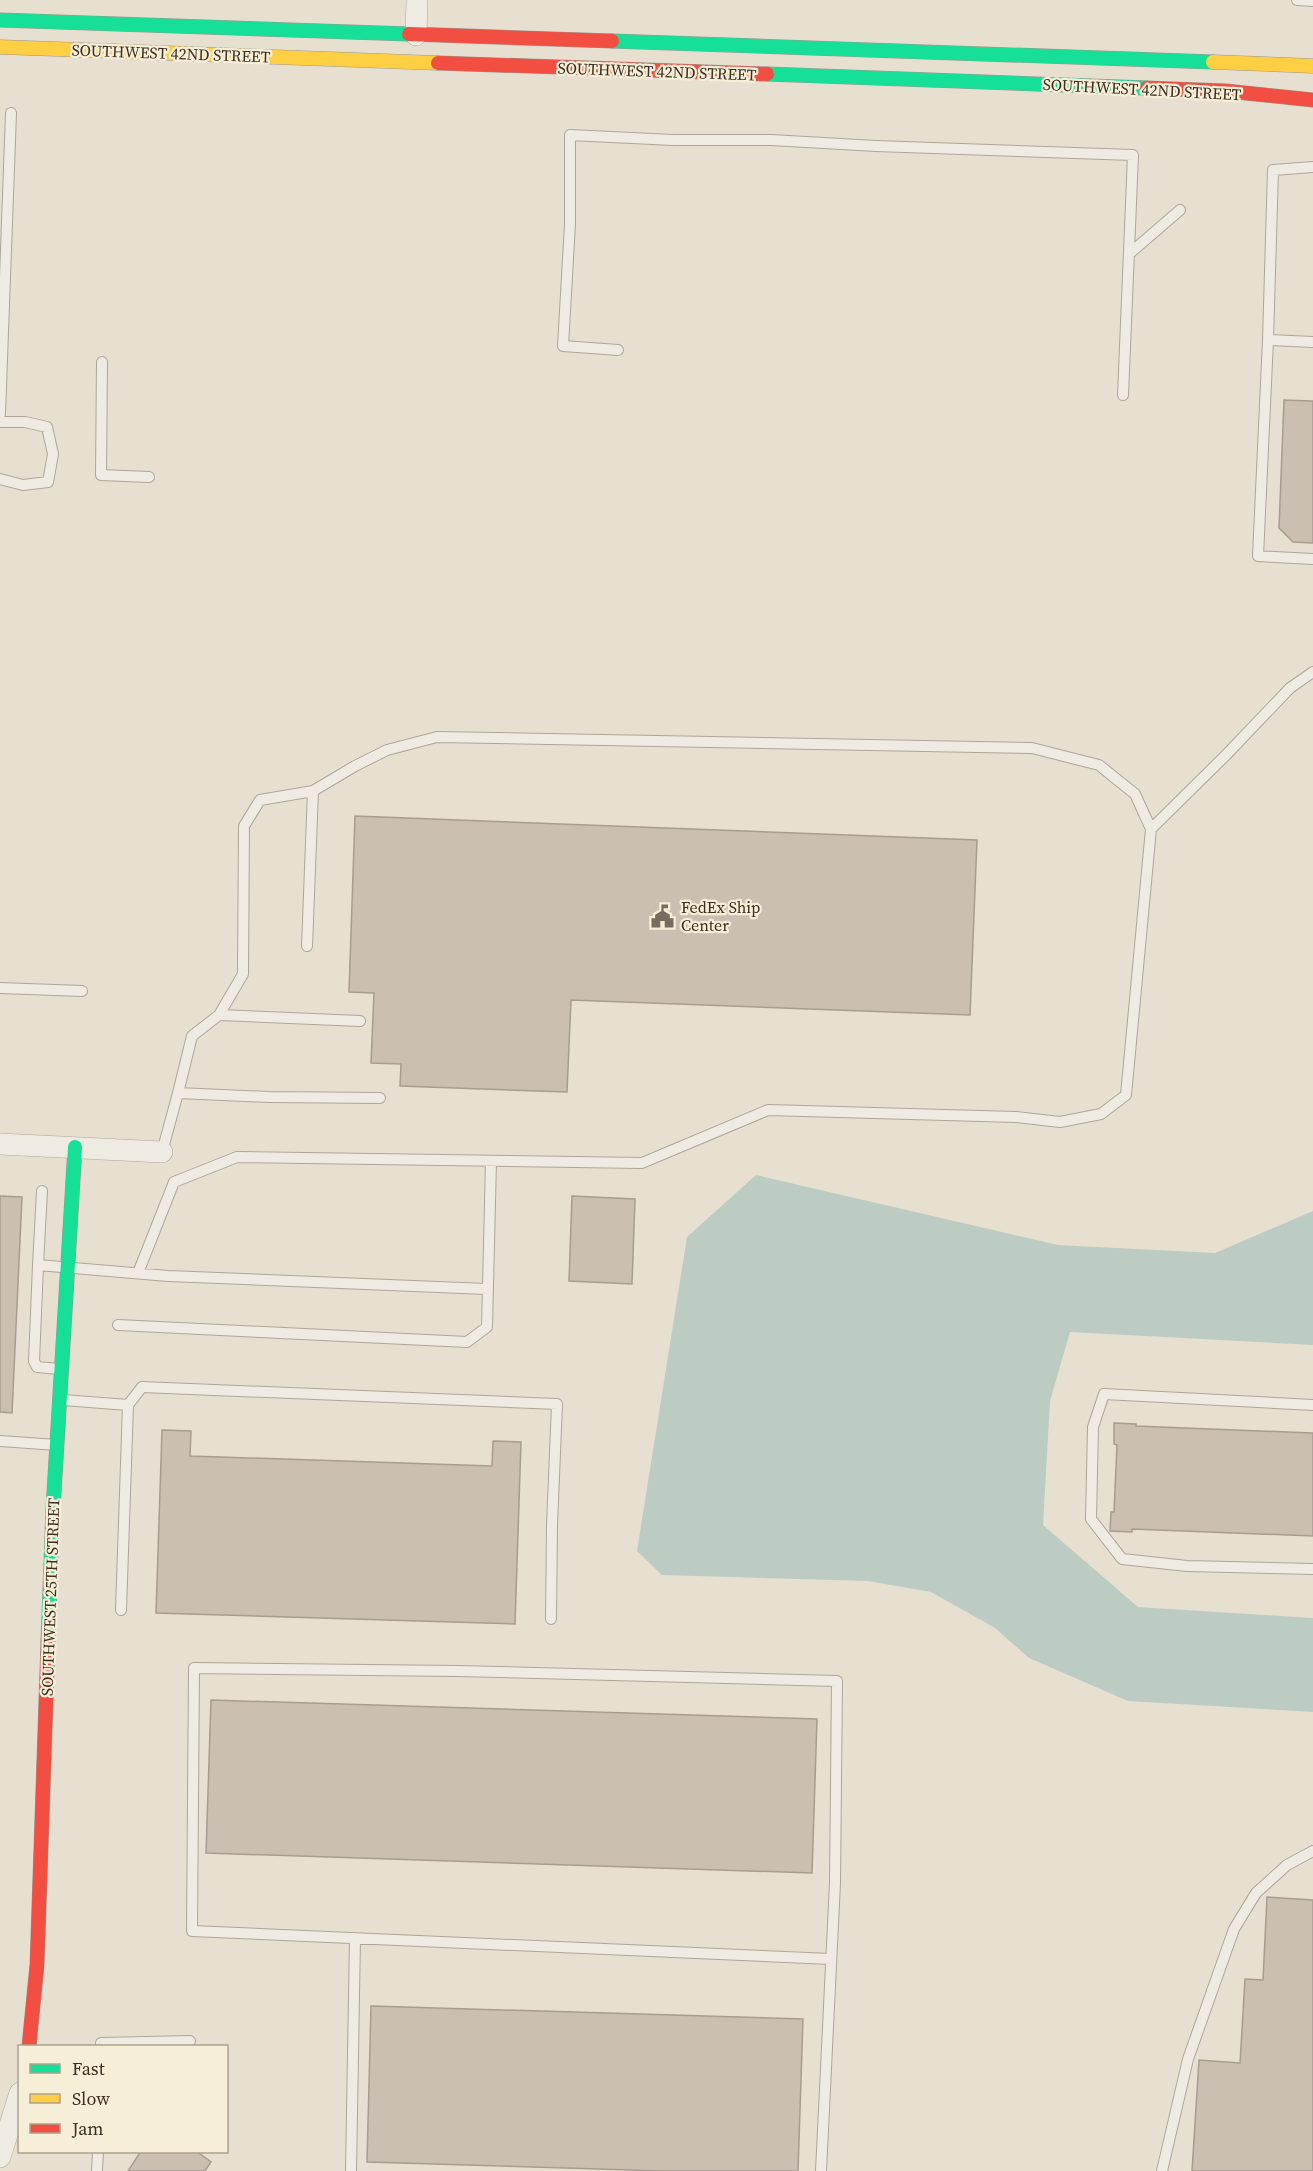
<svg xmlns="http://www.w3.org/2000/svg" width="1313" height="2171" font-family="'Source Serif 4',serif">
	<style>
		.water { fill: #bcccc2 }
		.building { fill: #cbbfb2; stroke: #a89c90; stroke-width: 1.5 }
		.lines { fill: none; stroke-linecap: round; stroke-linejoin: round }
		.lane-casing { stroke: #ada599; stroke-width: 12 }
		.street-casing { stroke: #ada599; stroke-width: 22 }
		.fast-casing { stroke: #9c958a; stroke-width: 15 }
		.slow-casing { stroke: #9c958a; stroke-width: 15 }
		.jam-casing { stroke: #9c958a; stroke-width: 15 }
		.lane { stroke: #efebe3; stroke-width: 10 }
		.street { stroke: #efebe3; stroke-width: 21 }
		.fast { stroke: #16e098; stroke-width: 14 }
		.slow { stroke: #ffcf43; stroke-width: 14 }
		.jam { stroke: #f24e42; stroke-width: 14 }
		.labels { text-anchor: middle; dominant-baseline: central; stroke-width: 4.5; stroke-linejoin: round; paint-order: stroke }
		.street-label { font-size: 16px; fill: #3d2e20; stroke: #f7eed8 }
		.poi-label { font-size: 16px; fill: #3d2e20; stroke: #f7eed8; text-anchor: start }
	</style>
	<rect width="100%" height="100%" fill="#e7e0d1"/>
	<path class="water" d="M 756,1175 L 1058,1245 L 1215,1253 L 1313,1211 L 1313,1345 L 1070,1332 L 1050,1401 L 1043,1525 L 1138,1607 L 1313,1618 L 1313,1712 L 1128,1701 L 1029,1658 L 995,1628 L 931,1592 L 868,1581 L 662,1575 L 637,1551 L 687,1237 Z"/>
	<path class="building" d="M 1284,400 L 1313,401 L 1313,543 L 1293,542 L 1279,528 Z
		M 355,816 L 977,840 L 970,1015 L 571,1000 L 567,1092 L 400,1086 L 401,1064 L 371,1063 L 374,993 L 349,992 Z
		M 0,1196 L 22,1197 L 12,1413 L 0,1412 Z
		M 572,1196 L 635,1199 L 632,1284 L 569,1281 Z
		M 1114,1423 L 1136,1424 L 1136,1426 L 1313,1433 L 1313,1536 L 1132,1529 L 1132,1532 L 1110,1531 L 1111,1512 L 1114,1512 L 1117,1445 L 1114,1444 Z
		M 162,1430 L 191,1431 L 190,1456 L 492,1466 L 493,1441 L 521,1442 L 515,1624 L 156,1613 Z
		M 211,1700 L 817,1719 L 812,1873 L 206,1853 Z
		M 1267,1897 L 1313,1900 L 1313,2171 L 1192,2171 L 1199,2060 L 1240,2063 L 1245,1979 L 1263,1980 Z
		M 371,2006 L 803,2019 L 798,2171 L 663,2171 L 367,2162 Z
		M 141,2151 L 196,2151 L 211,2162 L 205,2171 L 128,2171 Z"/>
	<g class="lines">
		<defs>
			<path id="lane" d="M 1297,0 L 1313,1
				M 1129,254 L 1180,210
				M 1268,340 L 1273,170 L 1313,167
				M 1313,342 L 1268,340 L 1258,556 L 1313,559
				M 618,350 L 563,346 L 570,224 L 570,135 L 673,140 L 771,140 L 876,146 L 1133,155 L 1123,395
				M 102,362 L 101,475 L 149,477
				M 0,414 L 11,113
				M 0,422 L 25,422 L 47,427 L 53,454 L 48,482 L 23,485 L 0,479
				M 1151,829 L 1226,755 L 1290,688 L 1313,672
				M 0,988 L 82,991
				M 219,1015 L 243,974 L 244,826 L 260,800 L 313,791 L 307,946
				M 178,1093 L 192,1036 L 219,1015 L 360,1021
				M 162,1152 L 178,1093 L 269,1097 L 380,1098
				M 38,1265 L 42,1191
				M 138,1273 L 174,1182 L 237,1157 L 642,1163 L 768,1110 L 1016,1117 L 1060,1122 L 1101,1114 L 1126,1095 L 1151,829 L 1135,794 L 1099,765 L 1032,748 L 437,737 L 387,750 L 355,766 L 313,791
				M 118,1325 L 467,1342 L 487,1327 L 491,1161
				M 60,1369 L 37,1367 L 34,1361 L 38,1265 L 168,1276 L 487,1289
				M 63,1400 L 128,1405 L 121,1610
				M 128,1405 L 142,1387 L 557,1404 L 552,1525 L 551,1619
				M 1313,1405 L 1104,1394 L 1093,1427 L 1091,1519 L 1122,1559 L 1187,1566 L 1313,1569
				M 0,1441 L 57,1445
				M 101,2046 L 101,2043 L 190,2041
				M 97,2171 L 98,2152
				M 351,2171 L 355,1938
				M 821,2171 L 835,1883 L 837,1681 L 458,1671 L 194,1668 L 192,1931 L 831,1959
				M 1162,2171 L 1188,2059 L 1234,1929 L 1256,1893 L 1287,1865 L 1313,1851"/>
			<path id="street" d="M 416,35 L 417,0
				M 0,1144 L 162,1152
				M 0,2157 L 20,2093"/>
			<path id="fast" d="M 0,20 L 409,34
				M 612,41 L 1213,62
				M 767,74 L 1147,88
				M 48,1642 L 53,1509 L 75,1147"/>
			<path id="slow" d="M 0,47 L 438,63
				M 1213,62 L 1313,66"/>
			<path id="jam" d="M 409,34 L 612,41
				M 438,63 L 767,74
				M 1147,88 L 1226,91 L 1313,100
				M 29,2046 L 37,1965 L 48,1642"/>
		</defs>
		<use href="#lane" class="lane-casing"/>
		<use href="#street" class="street-casing"/>
		<use href="#fast" class="fast-casing"/>
		<use href="#slow" class="slow-casing"/>
		<use href="#jam" class="jam-casing"/>
		<use href="#lane" class="lane"/>
		<use href="#street" class="street"/>
		<use href="#fast" class="fast"/>
		<use href="#slow" class="slow"/>
		<use href="#jam" class="jam"/>
	</g>
	<defs>
		<symbol id="civic-bare" viewBox="-9 -9 18 18"><path d="M-.6-6.5H3V-4.5H.6V-3L4-1V1h2V6H-6V1h2V-1L-.6-3ZM-1.2 2.5V6h2.4V2.5Z" fill="#786c5e" stroke="#f7eed8" stroke-width="2.5" paint-order="stroke"/></symbol>
	</defs>
	<g fill-rule="evenodd">
		<use href="#civic-bare" x="646" y="900" width="33" height="33"/>
	</g>
	<g class="labels">
		<g class="street-label">
			<text transform="translate(171 53) rotate(2)">SOUTHWEST 42ND STREET</text>
			<text transform="translate(657 71) rotate(2)">SOUTHWEST 42ND STREET</text>
			<text transform="translate(1142 89) rotate(3)">SOUTHWEST 42ND STREET</text>
			<text transform="translate(50 1597) rotate(-88)">SOUTHWEST 25TH STREET</text>
		</g>
		<g class="poi-label">
			<text x="681" y="907">FedEx Ship<tspan x="681" dy="18">Center</tspan></text>
		</g>
	</g>
	<rect x="18" y="2045" width="210" height="108" fill="#f7eed8" stroke="#ada18e" stroke-width="1.5"/>
	<rect x="30" y="2064" width="30" height="9" fill="#16e098" stroke="#ada18e" stroke-width="1.5"/>
	<text x="72" y="2075" font-size="18" fill="#3d2e20">Fast</text>
	<rect x="30" y="2094" width="30" height="9" fill="#ffcf43" stroke="#ada18e" stroke-width="1.5"/>
	<text x="72" y="2105" font-size="18" fill="#3d2e20">Slow</text>
	<rect x="30" y="2124" width="30" height="9" fill="#f24e42" stroke="#ada18e" stroke-width="1.5"/>
	<text x="72" y="2135" font-size="18" fill="#3d2e20">Jam</text>
</svg>
